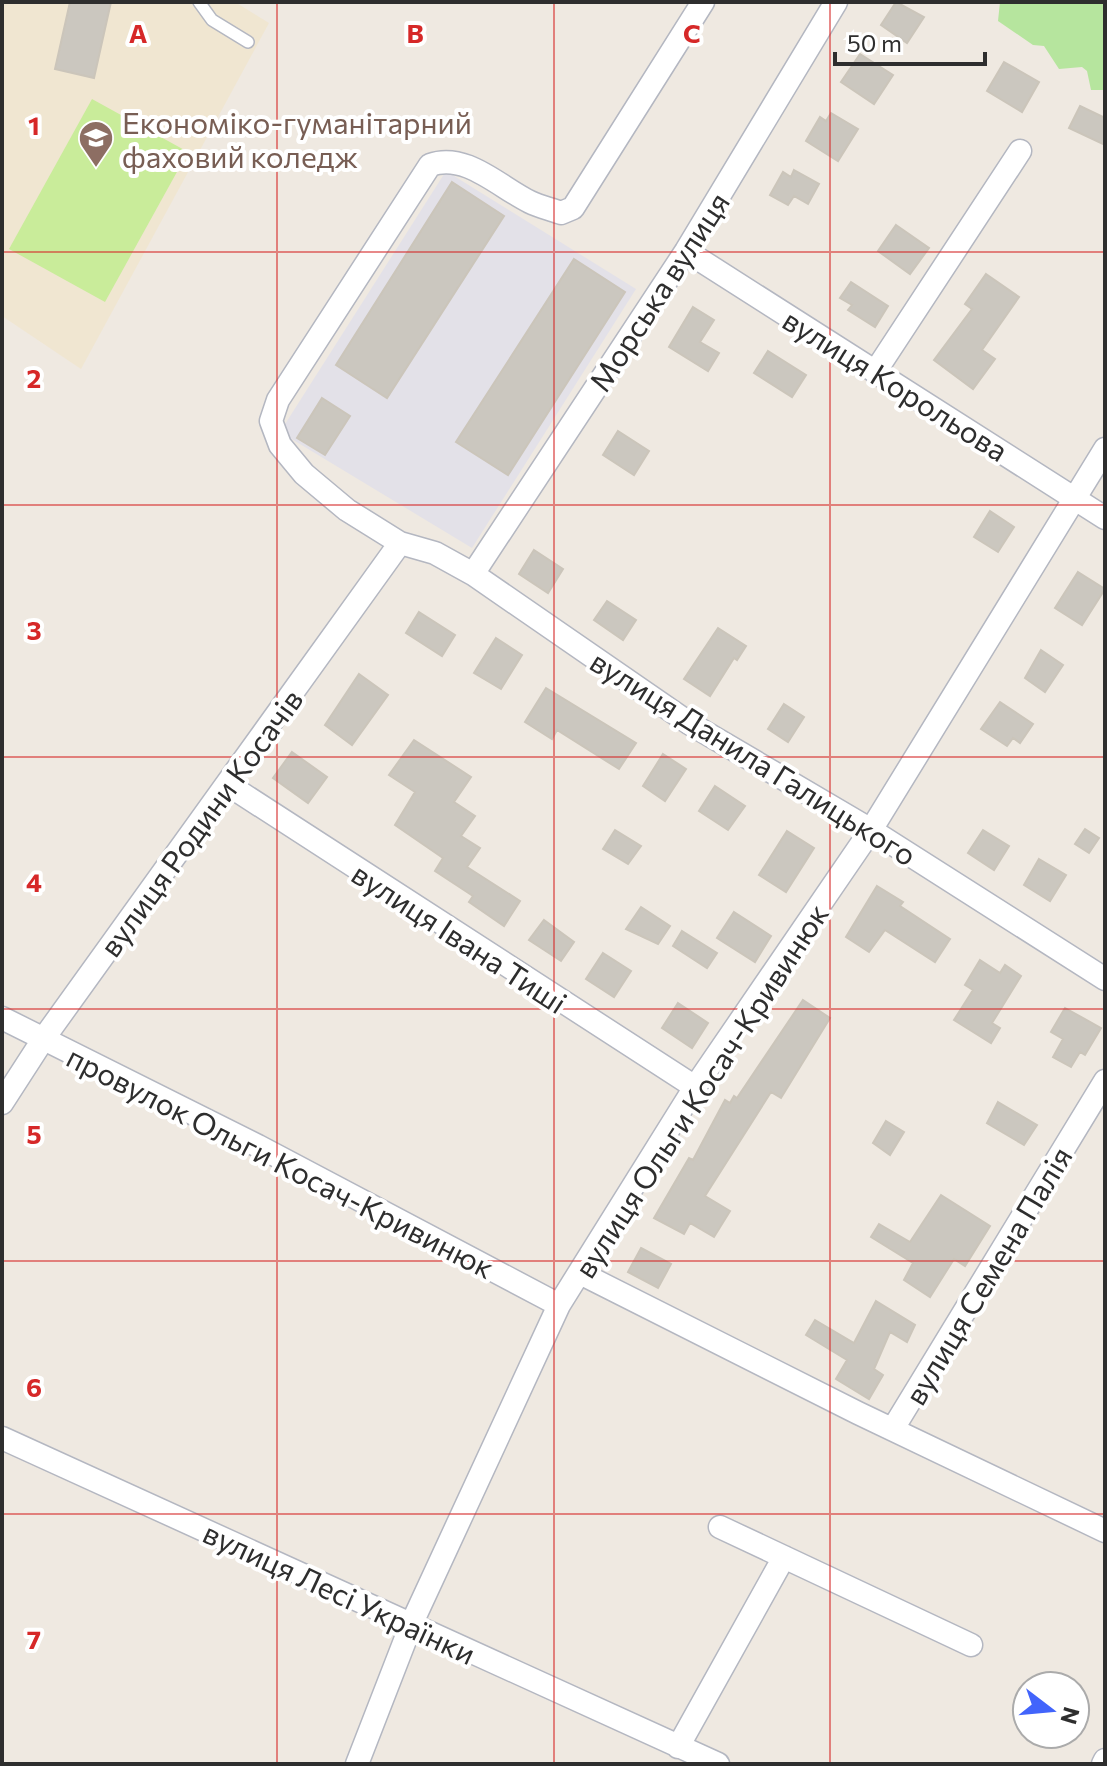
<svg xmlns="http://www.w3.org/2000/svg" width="1107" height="1766" font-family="Commissioner,sans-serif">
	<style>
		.industrial { fill: #e3e1e8 }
		.education { fill: #f0e6d1 }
		.green { fill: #b6e59e }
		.pitch { fill: #c9ec9a }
		.building { fill: #cbc7bf; stroke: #cbc5ba; stroke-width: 2 }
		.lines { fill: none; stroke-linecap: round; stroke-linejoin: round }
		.service-casing { stroke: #b4b7c1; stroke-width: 14 }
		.minor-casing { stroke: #b4b7c1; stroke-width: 25 }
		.service { stroke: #fff; stroke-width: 11 }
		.minor { stroke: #fff; stroke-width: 22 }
		.grid { fill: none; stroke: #d62828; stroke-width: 2; stroke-opacity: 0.55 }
		.labels { text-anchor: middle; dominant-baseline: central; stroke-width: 8; stroke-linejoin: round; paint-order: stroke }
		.education-label { font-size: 30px; fill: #785e54; stroke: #fff; text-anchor: start }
		.street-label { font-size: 30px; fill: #2e2e2e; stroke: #fff }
		.grid-label { font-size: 26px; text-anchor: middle; font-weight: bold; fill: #d62828; stroke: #fff; stroke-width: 8; stroke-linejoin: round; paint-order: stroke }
	</style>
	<rect width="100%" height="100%" fill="#efe9e1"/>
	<path class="industrial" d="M 446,171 L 636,289 L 472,548 L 280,432 Z"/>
	<path class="education" d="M 2,2 L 235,2 L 269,23 L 81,369 L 2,316 Z"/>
	<path class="green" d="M 1000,2 L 1105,2 L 1105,90 L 1091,90 L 1087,71 L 1082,67 L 1059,69 L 1044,46 L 1033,45 L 998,21 Z"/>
	<path class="pitch" d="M 92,99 L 188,152 L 105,302 L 9,249 Z"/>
	<path class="building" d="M 70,2 L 111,2 L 94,78 L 55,69 Z
		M 896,2 L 924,17 L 907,43 L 881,25 Z
		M 860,54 L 893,75 L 874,104 L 841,82 Z
		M 1004,62 L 1039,82 L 1022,112 L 987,91 Z
		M 1080,106 L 1105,118 L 1105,145 L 1069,128 Z
		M 831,113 L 858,129 L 838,161 L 806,141 L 820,117 L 826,121 Z
		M 794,170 L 819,184 L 808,204 L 794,196 L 788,205 L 770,195 L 783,172 L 791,177 Z
		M 452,182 L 504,216 L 387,398 L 336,365 Z
		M 896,225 L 929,248 L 910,274 L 878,251 Z
		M 574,259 L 625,292 L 508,475 L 456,442 Z
		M 986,274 L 1019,297 L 982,350 L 995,359 L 973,389 L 934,360 L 972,309 L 965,304 Z
		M 851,282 L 888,306 L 875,327 L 848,310 L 852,305 L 840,298 Z
		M 693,307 L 714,320 L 700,342 L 719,353 L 708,371 L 669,347 Z
		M 768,351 L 806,375 L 792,397 L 754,373 Z
		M 322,398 L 350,416 L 325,455 L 297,438 Z
		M 618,431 L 649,451 L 634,475 L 603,455 Z
		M 990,511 L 1014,527 L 998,552 L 974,537 Z
		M 534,550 L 563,569 L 548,593 L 519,574 Z
		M 1078,572 L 1105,589 L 1082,625 L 1055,608 Z
		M 607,601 L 636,620 L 623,640 L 594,620 Z
		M 419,612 L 455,635 L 442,656 L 406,633 Z
		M 718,628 L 746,646 L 737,660 L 734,658 L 710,696 L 684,679 Z
		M 496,638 L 522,655 L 501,689 L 474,673 Z
		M 1041,650 L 1063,665 L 1045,692 L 1025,678 Z
		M 359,674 L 388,695 L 352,745 L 325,725 Z
		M 546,688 L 636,743 L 619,769 L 557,730 L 552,739 L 525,722 Z
		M 1000,702 L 1033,724 L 1020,743 L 1013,738 L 1007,746 L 981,729 Z
		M 784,704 L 804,717 L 788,742 L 768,729 Z
		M 414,740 L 471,777 L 454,802 L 475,816 L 461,836 L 480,848 L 467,867 L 520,901 L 504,926 L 469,902 L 473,896 L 435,871 L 443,858 L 395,825 L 415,792 L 389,775 Z
		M 292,752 L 327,777 L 308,803 L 273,778 Z
		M 663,754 L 686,769 L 665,801 L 643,786 Z
		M 715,786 L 745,806 L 728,830 L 699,811 Z
		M 1085,829 L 1099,838 L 1089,853 L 1075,844 Z
		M 615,830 L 641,846 L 628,864 L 603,849 Z
		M 983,830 L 1009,846 L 994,870 L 968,853 Z
		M 787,831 L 814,848 L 786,892 L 759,875 Z
		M 1039,859 L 1066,875 L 1050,901 L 1024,885 Z
		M 877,886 L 903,902 L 900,906 L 950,939 L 935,962 L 885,930 L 869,952 L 846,937 Z
		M 641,907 L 670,926 L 658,944 L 626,929 Z
		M 734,912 L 771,936 L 755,962 L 717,938 Z
		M 544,920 L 574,942 L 561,961 L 529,940 Z
		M 682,931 L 717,953 L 707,968 L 673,946 Z
		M 603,953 L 631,971 L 614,997 L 586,979 Z
		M 980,960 L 1000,973 L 1005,965 L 1021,976 L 992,1023 L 1000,1028 L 991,1043 L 954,1020 L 973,990 L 965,985 Z
		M 803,1000 L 830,1018 L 781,1098 L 771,1092 L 705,1196 L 730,1211 L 714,1237 L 690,1223 L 684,1234 L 654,1218 L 689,1158 L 693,1160 L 725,1100 L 730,1103 L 734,1096 L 737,1098 Z
		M 678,1003 L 708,1023 L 692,1048 L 662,1028 Z
		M 1065,1008 L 1101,1028 L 1085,1055 L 1080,1052 L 1071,1067 L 1053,1057 L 1063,1039 L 1051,1032 Z
		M 998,1102 L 1037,1125 L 1024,1145 L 987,1123 Z
		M 886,1121 L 904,1132 L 890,1155 L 873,1143 Z
		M 941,1195 L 990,1226 L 965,1266 L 954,1259 L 930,1297 L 904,1280 L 913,1263 L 871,1237 L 879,1224 L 910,1242 Z
		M 641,1248 L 671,1264 L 658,1288 L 628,1272 Z
		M 876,1301 L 915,1325 L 907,1342 L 890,1332 L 874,1369 L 883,1375 L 869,1399 L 836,1379 L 847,1360 L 806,1335 L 815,1320 L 854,1343 Z"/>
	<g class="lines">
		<defs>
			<path id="service" d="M 199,2 L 212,20 L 248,42"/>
			<path id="minor" d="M 703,2 L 573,208 L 561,213 C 551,209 540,207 530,202 C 499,187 466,152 430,165 L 278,400 L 271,421 L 280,445 L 304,474 L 347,510 L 400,543 L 435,553 L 473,574 L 689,723 L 871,830 L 1105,979
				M 686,251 L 1105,518
				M 875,372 L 1020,151
				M 473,574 L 686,251 L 836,2
				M 227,784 L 695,1087
				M 2,1018 L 258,1146 L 559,1305
				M 2,1103 L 44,1038 L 400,543
				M 580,1273 L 858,1413 L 1105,1531
				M 894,1427 L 1105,1081
				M 2,1438 L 718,1764
				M 720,1527 L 971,1645
				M 678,1747 L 784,1557
				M 357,1764 L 411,1625 L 559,1305 L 695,1087 L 871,830 L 1105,449
				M 1103,1764 L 1105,1760"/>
		</defs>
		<use href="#service" class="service-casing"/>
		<use href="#minor" class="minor-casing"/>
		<use href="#service" class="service"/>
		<use href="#minor" class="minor"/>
	</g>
	<path class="grid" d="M 277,2 L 277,1764M 554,2 L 554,1764M 830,2 L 830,1764M 2,252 L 1105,252M 2,505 L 1105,505M 2,757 L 1105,757M 2,1009 L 1105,1009M 2,1261 L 1105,1261M 2,1514 L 1105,1514"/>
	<defs>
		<symbol id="university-pin" viewBox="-11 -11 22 30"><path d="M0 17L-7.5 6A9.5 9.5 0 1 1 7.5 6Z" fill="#8d6e63" stroke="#fff"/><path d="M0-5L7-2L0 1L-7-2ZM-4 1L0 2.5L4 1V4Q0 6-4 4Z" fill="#fff"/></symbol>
	</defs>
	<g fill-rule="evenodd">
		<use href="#university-pin" x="76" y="118" width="40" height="54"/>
	</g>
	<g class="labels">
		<g class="education-label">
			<text x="122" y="121">Економіко-гуманітарний<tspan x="122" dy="34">фаховий коледж</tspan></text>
		</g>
		<g class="street-label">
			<text transform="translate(658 291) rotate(-57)">Морська вулиця</text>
			<text transform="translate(896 384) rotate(32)">вулиця Корольова</text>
			<text transform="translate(754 757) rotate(32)">вулиця Данила Галицького</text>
			<text transform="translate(200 822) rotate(-54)">вулиця Родини Косачів</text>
			<text transform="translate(460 937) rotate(33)">вулиця Івана Тиші</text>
			<text transform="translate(700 1090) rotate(-57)">вулиця Ольги Косач-Кривинюк</text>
			<text transform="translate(281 1161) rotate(27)">провулок Ольги Косач-Кривинюк</text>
			<text transform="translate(987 1275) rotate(-59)">вулиця Семена Палія</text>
			<text transform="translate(340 1592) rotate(25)">вулиця Лесі Українки</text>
		</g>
	</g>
	<g class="grid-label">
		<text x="138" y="43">A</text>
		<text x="415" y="43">B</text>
		<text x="692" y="43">C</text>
		<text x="34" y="135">1</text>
		<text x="34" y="388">2</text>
		<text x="34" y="640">3</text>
		<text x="34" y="892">4</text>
		<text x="34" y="1144">5</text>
		<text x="34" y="1397">6</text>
		<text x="34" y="1649">7</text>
	</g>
	<rect width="1107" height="1766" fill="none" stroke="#2e2e2e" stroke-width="8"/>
	<g transform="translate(1051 1710) rotate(106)"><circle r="38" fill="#ffffff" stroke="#ababab" stroke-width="2"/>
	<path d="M0-6L14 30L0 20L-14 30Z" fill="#4264fb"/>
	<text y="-12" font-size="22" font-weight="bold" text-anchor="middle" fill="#2e2e2e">N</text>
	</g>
	<path d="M835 52v12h150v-12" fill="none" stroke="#2e2e2e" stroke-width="4"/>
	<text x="847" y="52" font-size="24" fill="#2e2e2e" stroke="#ffffff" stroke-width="6" paint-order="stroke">50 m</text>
</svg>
